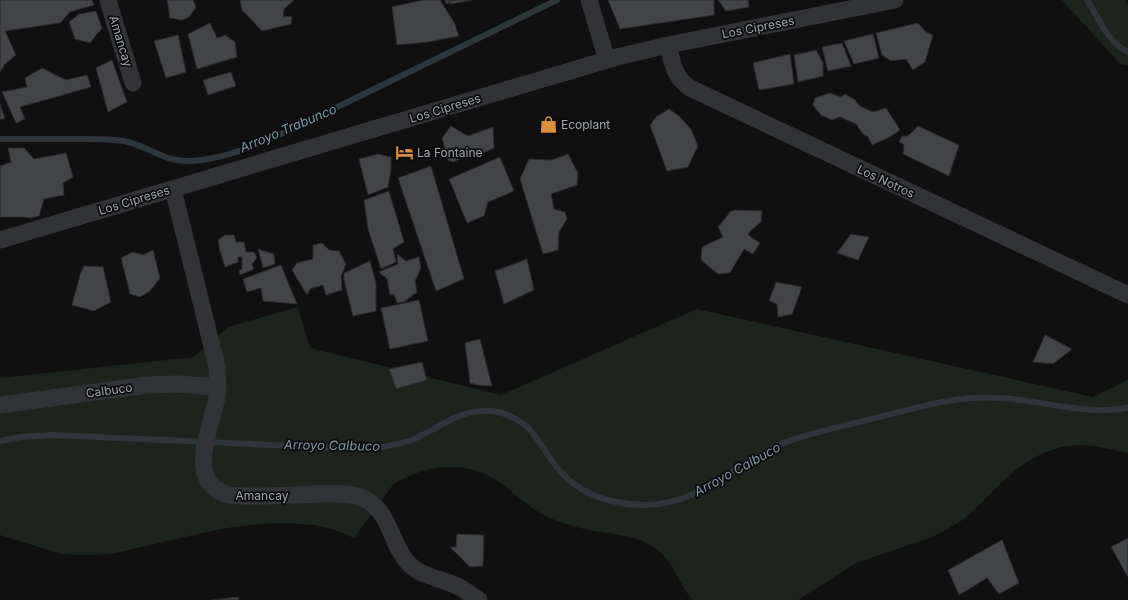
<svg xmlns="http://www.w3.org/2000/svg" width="1128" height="600" font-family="Inter,sans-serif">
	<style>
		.green { fill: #1d241d }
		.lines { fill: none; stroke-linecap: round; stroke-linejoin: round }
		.stream { stroke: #2d363a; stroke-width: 6 }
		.building { fill: #424447; stroke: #2a2b2d }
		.minor { stroke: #323336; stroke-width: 17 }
		.labels { text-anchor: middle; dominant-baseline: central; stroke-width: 3.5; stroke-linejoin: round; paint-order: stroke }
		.street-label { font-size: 12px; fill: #a3a9b1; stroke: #0b0b0c }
		.poi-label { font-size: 12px; fill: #a3a9b1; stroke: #0b0b0c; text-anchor: start }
		.water-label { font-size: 13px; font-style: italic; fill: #7d9ba9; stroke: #0b0b0c }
	</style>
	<rect width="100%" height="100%" fill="#101011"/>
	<path class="green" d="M 1062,0 L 1124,0 L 1128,5 L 1128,65 L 1120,64 Z
		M 298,307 L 310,348 L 501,395 L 697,309 L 1093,397 L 1128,380 L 1128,453 L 1100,447 L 1081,445 L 1061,447 L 1043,453 L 1027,462 L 1012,473 L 964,519 L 949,528 L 932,537 L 856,563 L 798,600 L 693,600 C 679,586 675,563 659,551 C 638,534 609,534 584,529 C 571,526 559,522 546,516 C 525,506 510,487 489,476 C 464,463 433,465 407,477 C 403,479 397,481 394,484 C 389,489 385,496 381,501 C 372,513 363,526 354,538 L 335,530 L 314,525 L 287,523 L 261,524 L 233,527 L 202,533 L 111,554 L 86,555 L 61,554 L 0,535 L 0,378 L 194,357 L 228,327 Z"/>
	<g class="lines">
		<path class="stream" d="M 1087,0 C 1098,17 1109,44 1128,52
			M 0,139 C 22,139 45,139 67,139 C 86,139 105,138 124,141 C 146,145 165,162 187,161 C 222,161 255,145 286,132 L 557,0
			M 0,441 L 21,437 L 53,435 L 359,449 C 377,448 394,446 412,440 C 441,428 463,405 498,412 C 535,421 538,446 560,471 C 580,495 612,504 642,505 C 702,506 735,462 786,442 C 814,432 843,426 871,419 C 913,409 955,395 999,398 C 1043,400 1084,416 1128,408"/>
	</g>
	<path class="building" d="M 0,0 L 92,0 L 94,5 L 70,12 L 60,23 L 5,31 L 16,55 L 5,64 L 0,72 Z
		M 167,0 L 193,0 L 196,7 L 189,17 L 182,20 L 170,18 Z
		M 240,0 L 294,0 L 284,9 L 283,17 L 292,16 L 291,24 L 262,31 L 242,10 Z
		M 423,0 L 440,0 L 454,22 L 459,36 L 428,42 L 397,45 L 392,7 Z
		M 445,0 L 456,0 L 446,4 Z
		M 448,0 L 473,0 L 450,4 Z
		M 608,0 L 714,0 L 714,15 L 620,29 Z
		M 718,0 L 748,0 L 749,7 L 726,11 Z
		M 96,11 L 102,28 L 90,43 L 75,39 L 69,22 L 79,14 Z
		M 210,23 L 217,38 L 225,35 L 235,42 L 237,57 L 197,69 L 188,34 Z
		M 918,23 L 926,32 L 933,35 L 925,62 L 913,70 L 906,59 L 891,61 L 882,55 L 876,33 Z
		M 873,34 L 879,58 L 854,64 L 844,41 Z
		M 178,35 L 186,72 L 166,78 L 154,41 Z
		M 842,43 L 851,66 L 828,71 L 822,47 Z
		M 816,50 L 823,63 L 823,76 L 798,82 L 794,55 Z
		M 790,54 L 794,84 L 759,90 L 753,63 Z
		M 112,60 L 127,102 L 108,112 L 96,68 Z
		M 42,68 L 66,80 L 87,75 L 91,87 L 20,107 L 25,119 L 16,123 L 2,92 L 27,87 L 25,78 Z
		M 231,72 L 236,86 L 208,95 L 203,80 Z
		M 830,93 L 841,97 L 845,94 L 855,100 L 860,106 L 873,112 L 886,108 L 900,130 L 890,137 L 872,145 L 868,137 L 863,134 L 856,124 L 840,117 L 832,120 L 821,115 L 813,105 L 815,98 Z
		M 0,104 L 5,119 L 0,119 Z
		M 669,109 L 679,116 L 691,129 L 698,146 L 688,167 L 667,171 L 650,125 L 656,117 Z
		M 451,126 L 468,136 L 493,127 L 494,148 L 483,153 L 474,148 L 472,153 L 453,162 L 448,160 L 442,138 Z
		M 918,126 L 959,145 L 949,176 L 903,154 L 904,145 L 899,142 L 902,136 L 908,136 Z
		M 8,148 L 24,148 L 34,159 L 66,153 L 73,177 L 63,183 L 64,195 L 44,199 L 39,216 L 31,218 L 24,217 L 0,217 L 0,166 L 11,162 Z
		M 378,154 L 391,157 L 391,169 L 388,187 L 368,195 L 359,159 Z
		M 568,154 L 578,173 L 577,185 L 551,194 L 554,209 L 565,212 L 567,219 L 559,232 L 558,250 L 543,254 L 520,179 L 529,159 L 552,160 Z
		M 500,157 L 514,191 L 488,202 L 484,216 L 467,223 L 449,179 Z
		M 431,166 L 464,279 L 436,291 L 398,178 Z
		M 389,191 L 404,242 L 393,249 L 396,262 L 381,269 L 368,229 L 364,200 Z
		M 735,210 L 762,211 L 761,222 L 750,231 L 748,235 L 760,243 L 753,254 L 744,249 L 730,273 L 718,274 L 701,260 L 702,247 L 723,237 L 718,227 L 731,211 Z
		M 851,234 L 869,237 L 858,260 L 837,253 Z
		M 225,235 L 234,235 L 236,242 L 244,242 L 246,252 L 254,252 L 257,258 L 252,264 L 254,269 L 240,275 L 239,270 L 242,269 L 242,257 L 238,257 L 238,262 L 225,267 L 220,251 L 218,240 Z
		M 322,243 L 329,250 L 339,251 L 346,264 L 341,276 L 342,290 L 326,295 L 323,285 L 310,289 L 307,295 L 292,270 L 297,263 L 313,259 L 313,245 Z
		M 258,249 L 274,254 L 275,264 L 263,268 Z
		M 153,250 L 160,278 L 150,291 L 140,297 L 130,294 L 121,258 L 132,252 L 143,255 Z
		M 397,254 L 406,261 L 419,257 L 421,268 L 415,281 L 417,292 L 404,302 L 397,303 L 394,294 L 390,295 L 387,279 L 379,272 L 398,264 Z
		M 527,259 L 534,290 L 504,304 L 495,271 Z
		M 370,261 L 376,283 L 376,311 L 353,316 L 344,280 L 344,273 Z
		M 281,265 L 297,304 L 263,301 L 261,288 L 247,292 L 243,279 Z
		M 84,266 L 103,267 L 111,302 L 94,311 L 72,305 L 80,275 Z
		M 776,282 L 802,287 L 792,314 L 778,317 L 777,304 L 769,301 Z
		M 419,300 L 428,341 L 390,349 L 381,308 Z
		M 1045,335 L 1072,349 L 1053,364 L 1033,362 Z
		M 480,339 L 492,386 L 477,385 L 470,383 L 465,343 Z
		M 422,362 L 427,380 L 396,389 L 389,369 Z
		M 457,534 L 484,535 L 483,566 L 470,567 L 450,547 L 456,547 Z
		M 1128,538 L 1128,577 L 1111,547 Z
		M 1002,540 L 1019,583 L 999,594 L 987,578 L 959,595 L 948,570 Z
		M 238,597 L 238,600 L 213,600 Z"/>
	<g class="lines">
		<path class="minor" d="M 108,0 L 133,83
			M 589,0 L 607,60
			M 668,45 C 672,61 674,78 690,88 L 1128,295
			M 173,189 L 217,367 L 218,387 L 217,397 C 211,429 184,483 229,495 C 257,498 286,495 315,494 C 330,494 346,492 360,497 C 391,508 389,543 409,564 C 422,577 440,578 455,585 C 464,589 471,595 479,600
			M 0,240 L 617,57 L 668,45 L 895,0
			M 0,405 L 147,385 L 178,384 L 218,387"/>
	</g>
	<defs>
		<symbol id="shop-bare" viewBox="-9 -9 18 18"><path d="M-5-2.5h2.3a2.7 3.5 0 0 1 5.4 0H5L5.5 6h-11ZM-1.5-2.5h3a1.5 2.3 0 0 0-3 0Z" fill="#dd8e3d" stroke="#0b0b0c" stroke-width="2.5" paint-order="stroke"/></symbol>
		<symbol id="hotel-bare" viewBox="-9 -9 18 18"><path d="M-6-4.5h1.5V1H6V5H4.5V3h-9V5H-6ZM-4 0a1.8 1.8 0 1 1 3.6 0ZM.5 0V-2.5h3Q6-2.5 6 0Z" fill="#dd8e3d" stroke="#0b0b0c" stroke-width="2.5" paint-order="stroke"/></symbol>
	</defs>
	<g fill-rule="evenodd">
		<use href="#shop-bare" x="536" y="112" width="25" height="25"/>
		<use href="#hotel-bare" x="392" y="140" width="25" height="25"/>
	</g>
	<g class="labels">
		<g class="street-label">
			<text transform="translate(758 27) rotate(-11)">Los Cipreses</text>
			<text transform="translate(121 41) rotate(73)">Amancay</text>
			<text transform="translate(445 108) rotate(-17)">Los Cipreses</text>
			<text transform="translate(886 181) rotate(25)">Los Notros</text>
			<text transform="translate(134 200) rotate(-17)">Los Cipreses</text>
			<text transform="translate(109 390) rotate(-8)">Calbuco</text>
			<text x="262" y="495">Amancay</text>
		</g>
		<g class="poi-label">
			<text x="561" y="124">Ecoplant</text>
			<text x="417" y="152">La Fontaine</text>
		</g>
		<g class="water-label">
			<text transform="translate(288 128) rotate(-23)">Arroyo Trabunco</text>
			<text transform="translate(332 445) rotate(1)">Arroyo Calbuco</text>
			<text transform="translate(737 469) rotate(-29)">Arroyo Calbuco</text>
		</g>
	</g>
</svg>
